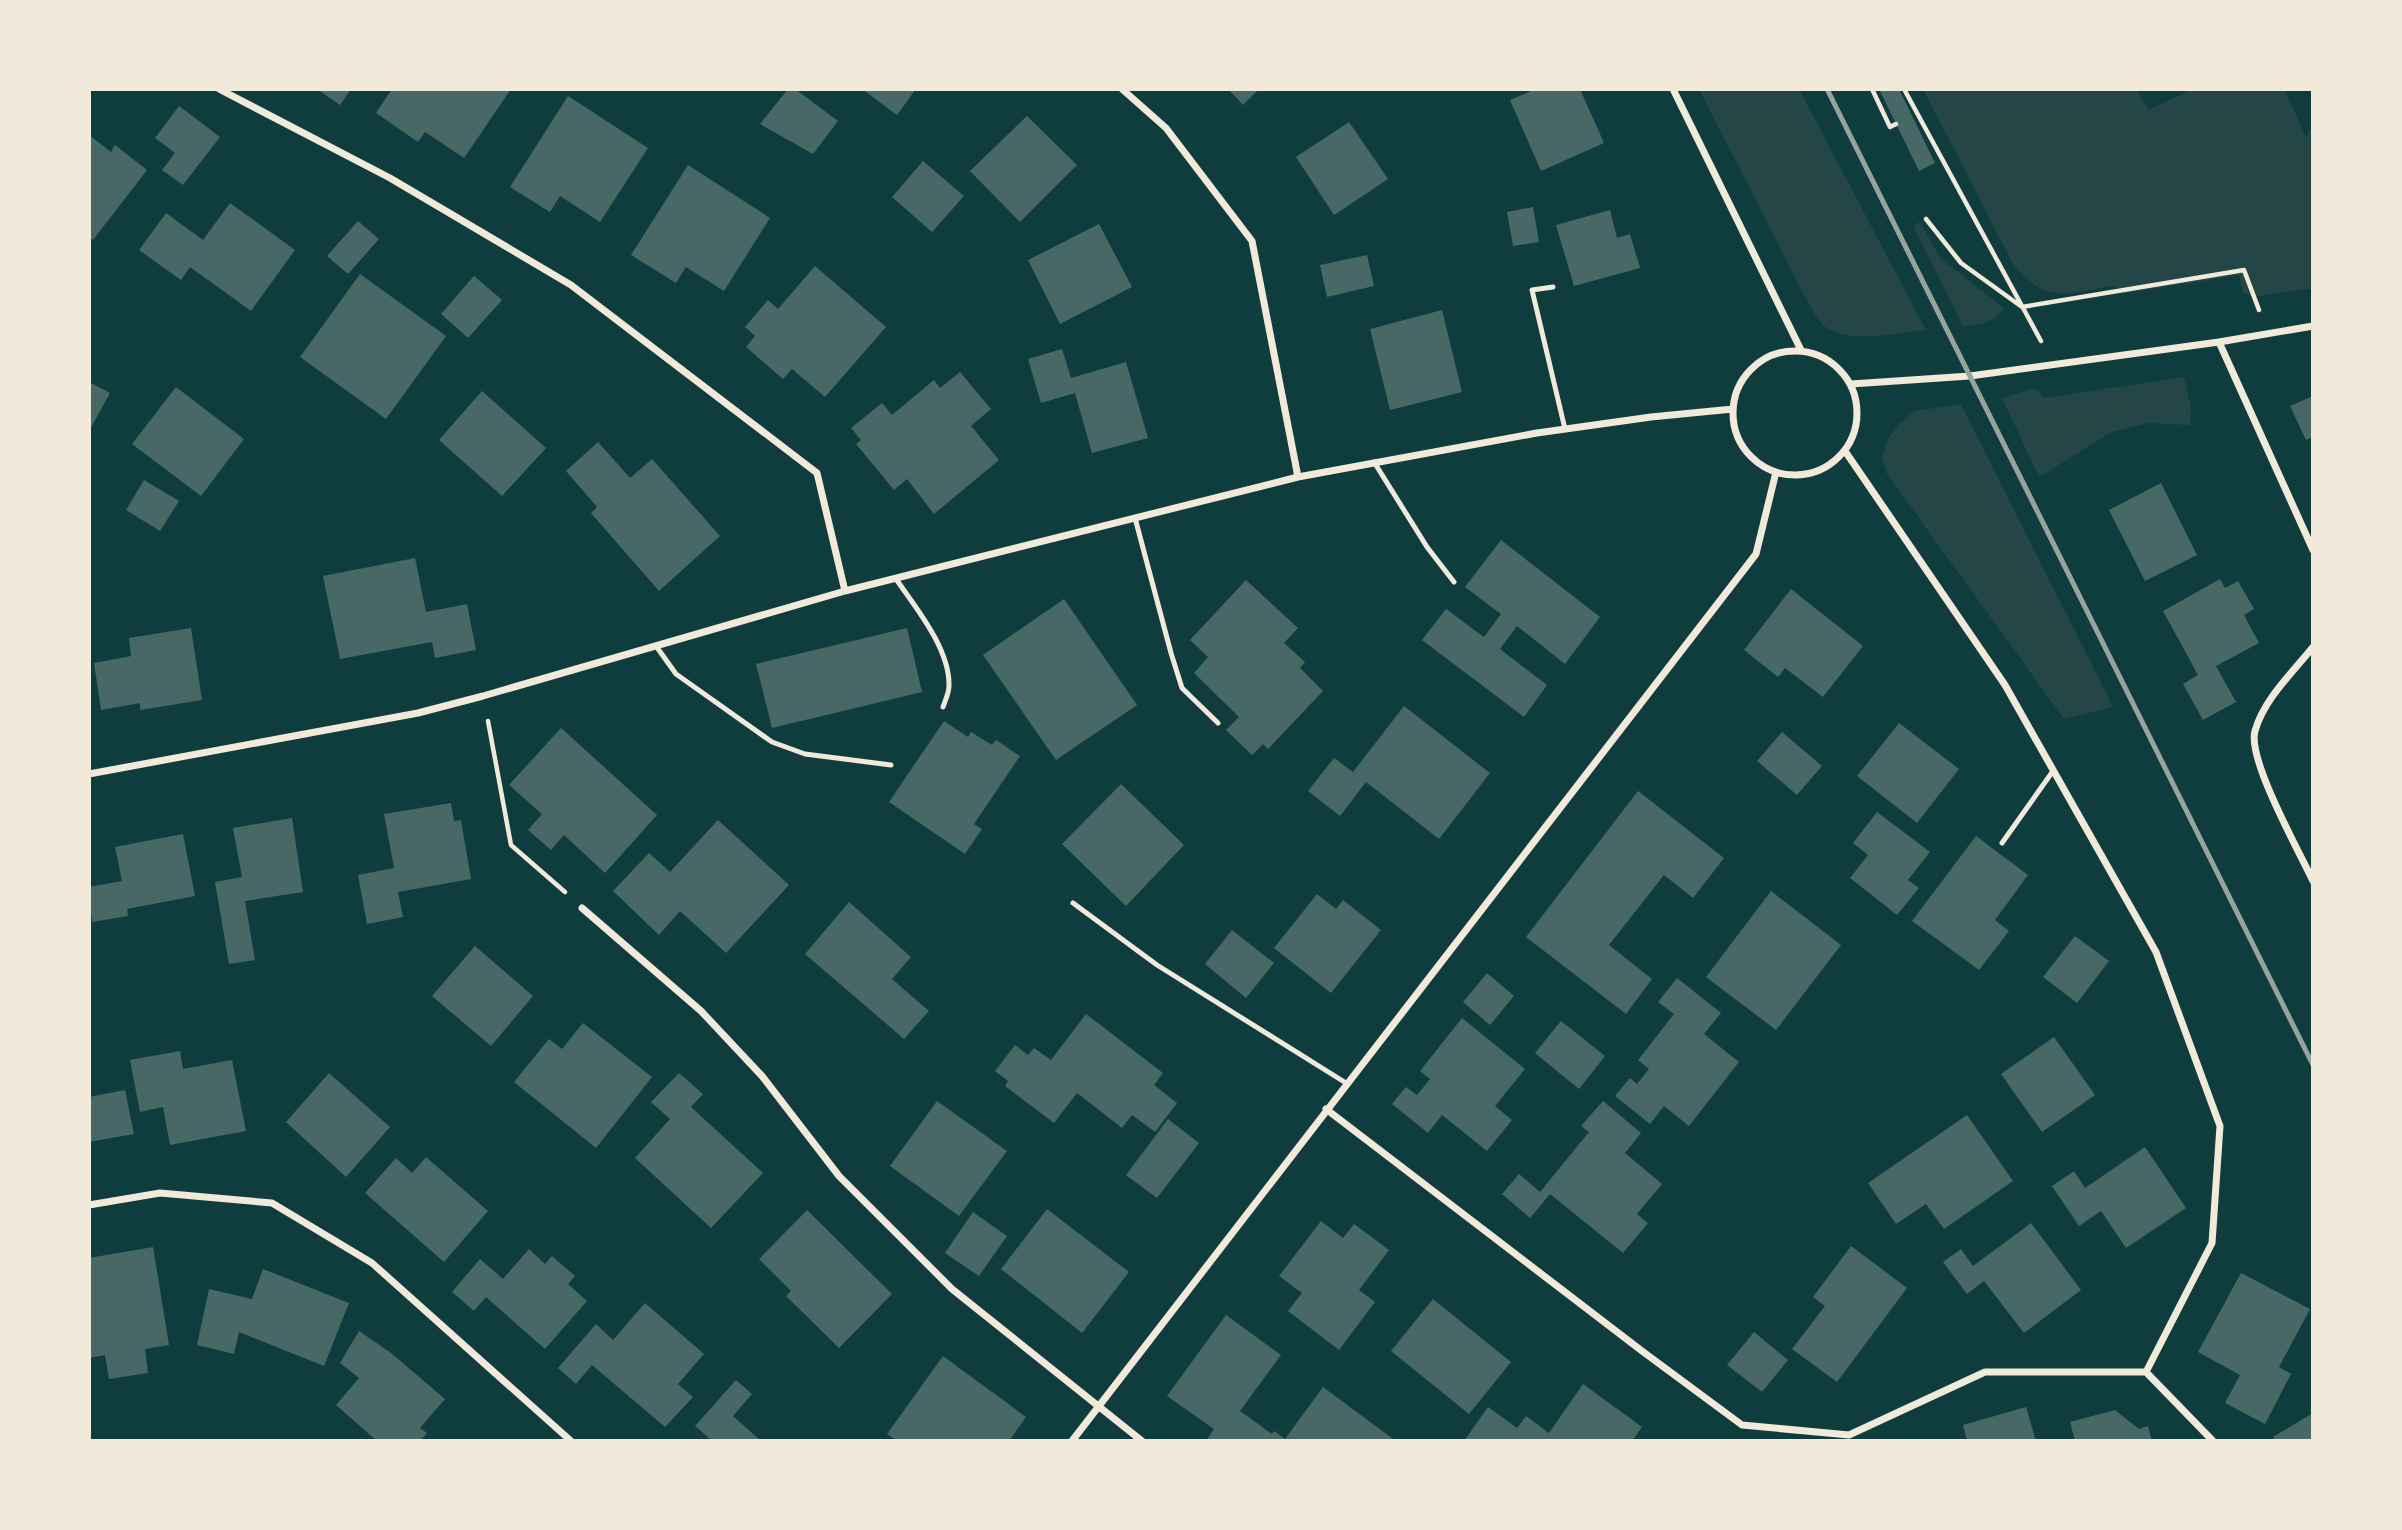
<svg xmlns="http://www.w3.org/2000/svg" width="2402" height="1530" font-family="'PT Sans Narrow',sans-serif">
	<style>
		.green { fill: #244646 }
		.building { fill: #486865 }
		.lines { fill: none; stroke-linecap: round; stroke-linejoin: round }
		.path { stroke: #f1e9da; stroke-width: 4.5 }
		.service { stroke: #f1e9da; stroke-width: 5 }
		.minor { stroke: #f1e9da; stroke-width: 7 }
		.rail { stroke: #97a49c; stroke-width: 5 }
	</style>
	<rect width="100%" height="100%" fill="#0f3d3e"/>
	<path class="green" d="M 1699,89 L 1799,89 L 1926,330 C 1899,333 1845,345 1823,325 C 1816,318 1810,305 1805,297 Z
		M 1923,89 L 2136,89 L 2149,110 L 2192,89 L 2284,89 L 2306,137 L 2313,125 L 2313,288 L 2253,297 L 2243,293 L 2239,275 L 2120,294 L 2115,285 C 2093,289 2060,300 2039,288 C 2030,283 2022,273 2014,266 Z
		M 1920,222 L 1941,259 L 2004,308 C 1995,323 1980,324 1963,326 L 1913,226 Z
		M 2184,377 L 2191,407 L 2190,425 L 2148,423 L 2112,432 L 2039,477 L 2002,398 L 2035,388 L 2044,398 Z
		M 1961,404 L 2113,707 L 2064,719 L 1887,474 L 1882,457 L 1887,441 L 1898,425 L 1915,411 Z"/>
	<path class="building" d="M 317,89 L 351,89 L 340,105 Z
		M 392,89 L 511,89 L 464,158 L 425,132 L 418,142 L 376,113 Z
		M 788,89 L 795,89 L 838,121 L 813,154 L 760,124 Z
		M 862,89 L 916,89 L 897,115 Z
		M 1228,89 L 1259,89 L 1243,105 Z
		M 1536,89 L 1580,89 L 1604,143 L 1541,171 L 1510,100 Z
		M 1879,89 L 1899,89 L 1935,163 L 1919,171 Z
		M 568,96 L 648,148 L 600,222 L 560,196 L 550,212 L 510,187 Z
		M 179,106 L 220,137 L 183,185 L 162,170 L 175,153 L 155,138 Z
		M 1027,116 L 1077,165 L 1020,222 L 970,171 Z
		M 1349,122 L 1388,179 L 1334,215 L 1296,157 Z
		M 89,135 L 111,152 L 115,145 L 147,170 L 93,240 L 89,237 Z
		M 923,161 L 964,196 L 932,232 L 892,197 Z
		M 688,165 L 770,218 L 724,291 L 686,267 L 676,283 L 631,255 Z
		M 230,203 L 295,250 L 251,311 L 190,267 L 181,280 L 139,250 L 166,213 L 203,240 Z
		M 1533,207 L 1539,242 L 1513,246 L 1507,212 Z
		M 1610,210 L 1617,238 L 1630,234 L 1640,268 L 1574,286 L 1556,225 Z
		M 358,221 L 379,239 L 348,274 L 327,256 Z
		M 1099,224 L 1132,287 L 1060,324 L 1028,260 Z
		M 1367,255 L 1374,286 L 1327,297 L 1320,265 Z
		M 815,266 L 886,327 L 825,397 L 792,369 L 783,379 L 746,347 L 755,336 L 745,327 L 768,300 L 778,309 Z
		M 360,274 L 446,336 L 386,419 L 300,357 Z
		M 474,276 L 502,300 L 468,338 L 441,314 Z
		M 1442,310 L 1462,392 L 1390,410 L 1370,329 Z
		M 1062,349 L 1071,378 L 1126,362 L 1148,438 L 1092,453 L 1075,393 L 1041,403 L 1028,359 Z
		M 960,372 L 991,409 L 971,426 L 999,460 L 934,514 L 907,479 L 894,490 L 856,444 L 861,440 L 851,428 L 882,403 L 892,415 L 934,380 L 940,388 Z
		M 89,382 L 110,393 L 89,431 Z
		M 176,387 L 244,439 L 201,496 L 132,444 Z
		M 482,391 L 546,448 L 502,496 L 439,440 Z
		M 2313,396 L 2313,437 L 2306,440 L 2290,406 Z
		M 598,442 L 630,478 L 652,459 L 720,536 L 659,591 L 591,513 L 597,507 L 566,471 Z
		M 144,480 L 179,501 L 160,531 L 126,510 Z
		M 2161,483 L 2197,555 L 2145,581 L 2109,510 Z
		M 1501,540 L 1600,617 L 1565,664 L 1517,626 L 1500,649 L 1547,685 L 1524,717 L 1422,640 L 1446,609 L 1484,637 L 1501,614 L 1465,587 Z
		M 415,558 L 426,612 L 467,604 L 476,650 L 435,658 L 432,642 L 340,659 L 323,576 Z
		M 2220,579 L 2225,588 L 2238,581 L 2254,609 L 2244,615 L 2259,643 L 2216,666 L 2236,702 L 2203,720 L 2183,684 L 2198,675 L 2163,611 Z
		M 1246,580 L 1298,628 L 1284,643 L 1305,662 L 1300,668 L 1323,691 L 1268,749 L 1263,744 L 1252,755 L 1226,730 L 1239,717 L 1194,673 L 1208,657 L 1190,640 Z
		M 1791,589 L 1863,646 L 1823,697 L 1785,668 L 1778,677 L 1744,650 Z
		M 1064,599 L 1137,705 L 1056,760 L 983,655 Z
		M 191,628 L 202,700 L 140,710 L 140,703 L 101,710 L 94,663 L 131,656 L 129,638 Z
		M 907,628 L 922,692 L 772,728 L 756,664 Z
		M 1404,706 L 1490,773 L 1439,839 L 1366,782 L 1340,816 L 1308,791 L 1334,758 L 1353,772 Z
		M 944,721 L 968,737 L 971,732 L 992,745 L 996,740 L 1020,756 L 974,824 L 982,829 L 965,854 L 889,802 Z
		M 1899,723 L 1959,769 L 1917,823 L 1857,776 Z
		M 561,728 L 657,815 L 605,873 L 564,835 L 551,850 L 528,830 L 542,814 L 509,785 Z
		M 1782,732 L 1822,766 L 1797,795 L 1757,761 Z
		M 1121,784 L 1184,845 L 1126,906 L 1062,844 Z
		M 1638,791 L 1724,858 L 1693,898 L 1664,875 L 1609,945 L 1652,979 L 1626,1014 L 1526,937 Z
		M 451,803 L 454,821 L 461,820 L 471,879 L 398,892 L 403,917 L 367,924 L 358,875 L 394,868 L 384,814 Z
		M 1877,812 L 1930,852 L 1908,880 L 1919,888 L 1897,915 L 1850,878 L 1868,855 L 1853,843 Z
		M 292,818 L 303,892 L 245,901 L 255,960 L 229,964 L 215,882 L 242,877 L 233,828 Z
		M 718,820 L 789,885 L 726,953 L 680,911 L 659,935 L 613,891 L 649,853 L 670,872 Z
		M 183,834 L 195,896 L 127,909 L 128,916 L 92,922 L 89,887 L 122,881 L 115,847 Z
		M 1976,836 L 2028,875 L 1995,920 L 2009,931 L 1979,970 L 1912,921 Z
		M 1771,891 L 1841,945 L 1776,1030 L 1706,977 Z
		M 1317,894 L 1336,909 L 1343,900 L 1381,930 L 1331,993 L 1274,948 Z
		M 849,902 L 911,957 L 892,979 L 929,1011 L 904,1039 L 805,954 Z
		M 1232,930 L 1274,963 L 1246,998 L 1205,964 Z
		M 2075,936 L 2109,961 L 2077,1003 L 2043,977 Z
		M 475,946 L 533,996 L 491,1046 L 432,996 Z
		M 1487,973 L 1514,996 L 1490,1025 L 1463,1002 Z
		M 1677,978 L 1721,1013 L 1704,1034 L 1739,1062 L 1689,1126 L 1664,1106 L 1650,1124 L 1615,1096 L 1630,1078 L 1637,1084 L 1649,1069 L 1638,1060 L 1674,1014 L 1658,1002 Z
		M 1086,1014 L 1163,1073 L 1154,1085 L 1177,1103 L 1155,1132 L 1132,1115 L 1122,1128 L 1077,1093 L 1054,1123 L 1005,1086 L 1008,1081 L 995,1071 L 1015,1045 L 1028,1055 L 1034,1048 L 1051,1060 Z
		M 1462,1018 L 1525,1069 L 1495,1106 L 1512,1120 L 1487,1151 L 1442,1115 L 1428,1133 L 1392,1104 L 1406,1087 L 1417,1095 L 1430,1079 L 1420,1071 Z
		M 1561,1021 L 1605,1056 L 1579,1089 L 1535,1053 Z
		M 583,1023 L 652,1077 L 596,1148 L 514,1082 L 549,1039 L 562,1049 Z
		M 2054,1037 L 2095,1095 L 2042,1132 L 2001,1074 Z
		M 180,1051 L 183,1069 L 232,1060 L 246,1131 L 170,1145 L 163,1107 L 140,1112 L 130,1060 Z
		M 329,1073 L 390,1127 L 346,1177 L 286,1122 Z
		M 679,1073 L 703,1094 L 691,1107 L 763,1173 L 711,1228 L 635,1158 L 670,1119 L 651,1102 Z
		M 125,1090 L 134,1134 L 89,1142 L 89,1097 Z
		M 937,1101 L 1007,1151 L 959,1216 L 890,1166 Z
		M 1603,1101 L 1641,1133 L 1625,1153 L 1662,1184 L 1637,1214 L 1648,1223 L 1623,1253 L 1550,1194 L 1530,1218 L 1502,1194 L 1519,1174 L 1540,1192 L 1589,1132 L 1581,1126 Z
		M 1967,1115 L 2013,1181 L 1944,1229 L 1926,1204 L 1896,1224 L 1868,1183 Z
		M 1168,1119 L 1199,1143 L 1157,1198 L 1126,1175 Z
		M 2145,1147 L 2186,1208 L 2126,1248 L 2101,1211 L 2079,1226 L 2052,1186 L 2074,1171 L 2085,1188 Z
		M 426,1157 L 488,1211 L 444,1262 L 365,1193 L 396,1158 L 412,1173 Z
		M 1047,1209 L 1129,1272 L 1082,1333 L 1001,1269 Z
		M 807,1210 L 892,1294 L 839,1348 L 786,1296 L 791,1291 L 759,1259 Z
		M 973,1212 L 1007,1236 L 979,1276 L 945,1253 Z
		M 1321,1221 L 1343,1238 L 1354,1224 L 1389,1250 L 1359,1290 L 1375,1302 L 1339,1350 L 1288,1311 L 1302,1293 L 1279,1276 Z
		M 2031,1223 L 2081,1290 L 2024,1333 L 1984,1281 L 1967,1294 L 1943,1262 L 1961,1249 L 1973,1266 Z
		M 1851,1246 L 1907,1288 L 1837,1382 L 1792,1349 L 1825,1306 L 1813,1297 Z
		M 153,1247 L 169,1345 L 145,1349 L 148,1373 L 109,1379 L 105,1355 L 89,1358 L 89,1258 Z
		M 529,1249 L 545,1264 L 552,1256 L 575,1276 L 568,1284 L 587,1301 L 545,1349 L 486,1297 L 474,1311 L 452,1292 L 480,1259 L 503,1279 Z
		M 263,1269 L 349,1303 L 324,1366 L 239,1332 L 234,1354 L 197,1345 L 209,1289 L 252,1299 Z
		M 2241,1273 L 2310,1309 L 2279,1367 L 2291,1374 L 2265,1424 L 2225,1403 L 2240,1375 L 2198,1352 Z
		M 1433,1299 L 1511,1362 L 1469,1414 L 1391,1351 Z
		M 645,1303 L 704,1354 L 678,1384 L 693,1397 L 665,1427 L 592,1365 L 576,1384 L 558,1368 L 596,1324 L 613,1340 Z
		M 1226,1315 L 1281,1355 L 1240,1411 L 1272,1434 L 1274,1431 L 1285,1439 L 1323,1387 L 1396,1441 L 1206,1441 L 1214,1429 L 1167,1396 Z
		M 359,1331 L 391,1353 L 445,1399 L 420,1428 L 427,1433 L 420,1441 L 377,1441 L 336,1405 L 359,1378 L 340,1363 Z
		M 1754,1332 L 1788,1360 L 1762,1392 L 1727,1365 Z
		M 943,1356 L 1026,1417 L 1009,1441 L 897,1441 L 887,1434 Z
		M 736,1380 L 752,1394 L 733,1416 L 761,1441 L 712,1441 L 695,1426 Z
		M 1583,1384 L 1642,1427 L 1632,1441 L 1464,1441 L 1488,1407 L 1517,1428 L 1526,1416 L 1549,1433 Z
		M 2026,1407 L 2036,1441 L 1967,1441 L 1963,1425 Z
		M 2115,1410 L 2139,1429 L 2148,1426 L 2152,1441 L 2075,1441 L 2070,1422 Z
		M 2313,1413 L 2313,1441 L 2275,1441 L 2273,1437 Z"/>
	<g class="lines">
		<path class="path" d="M 1872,89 L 1890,127 L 1896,124
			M 1904,89 L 2041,341
			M 1926,219 L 1961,263 L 2022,307 L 2244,270 L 2259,310
			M 488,721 L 511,845 L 565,892"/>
		<path class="service" d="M 1553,287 L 1532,290 L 1565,429
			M 1374,462 L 1427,547 L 1454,582
			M 1135,518 L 1171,653 L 1182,688 L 1218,723
			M 896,579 C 916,608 950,649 949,686 C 949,693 945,701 943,707
			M 656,646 L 676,674 L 772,742 L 805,754 L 891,765
			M 2002,843 L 2053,771
			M 1073,903 L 1157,965 L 1346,1083"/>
		<path class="minor" d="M 219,89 L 390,178 L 571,285 L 817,473 L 845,591
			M 1122,89 L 1166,128 L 1252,241 L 1298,477
			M 1673,89 L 1801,350
			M 2219,342 L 2313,550
			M1733 413a62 62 0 1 1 124 0a62 62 0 1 1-124 0Z
			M 1851,384 L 1970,376 L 2219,342 L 2313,326
			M 1845,451 L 2005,685 L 2156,952 L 2220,1126 L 2212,1243 L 2146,1372
			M 2313,647 C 2293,672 2264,699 2255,731 C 2247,759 2299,851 2313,881
			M 89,774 L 418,713 L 483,696 L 845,591 L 1298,477 L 1537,433 L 1651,417 L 1733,409
			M 582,908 L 701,1011 L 762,1076 L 839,1176 L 952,1289 L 1142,1441
			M 1326,1109 L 1642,1351 L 1742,1425 L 1849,1435 L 1985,1372 L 2146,1372 L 2213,1441
			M 89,1205 L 160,1193 L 272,1203 L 372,1263 L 571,1441
			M 1072,1441 L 1756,554 L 1776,472"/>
		<path class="rail" d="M 1827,89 L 2313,1065"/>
	</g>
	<rect width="2402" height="1530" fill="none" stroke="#f1e9da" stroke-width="182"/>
</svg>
